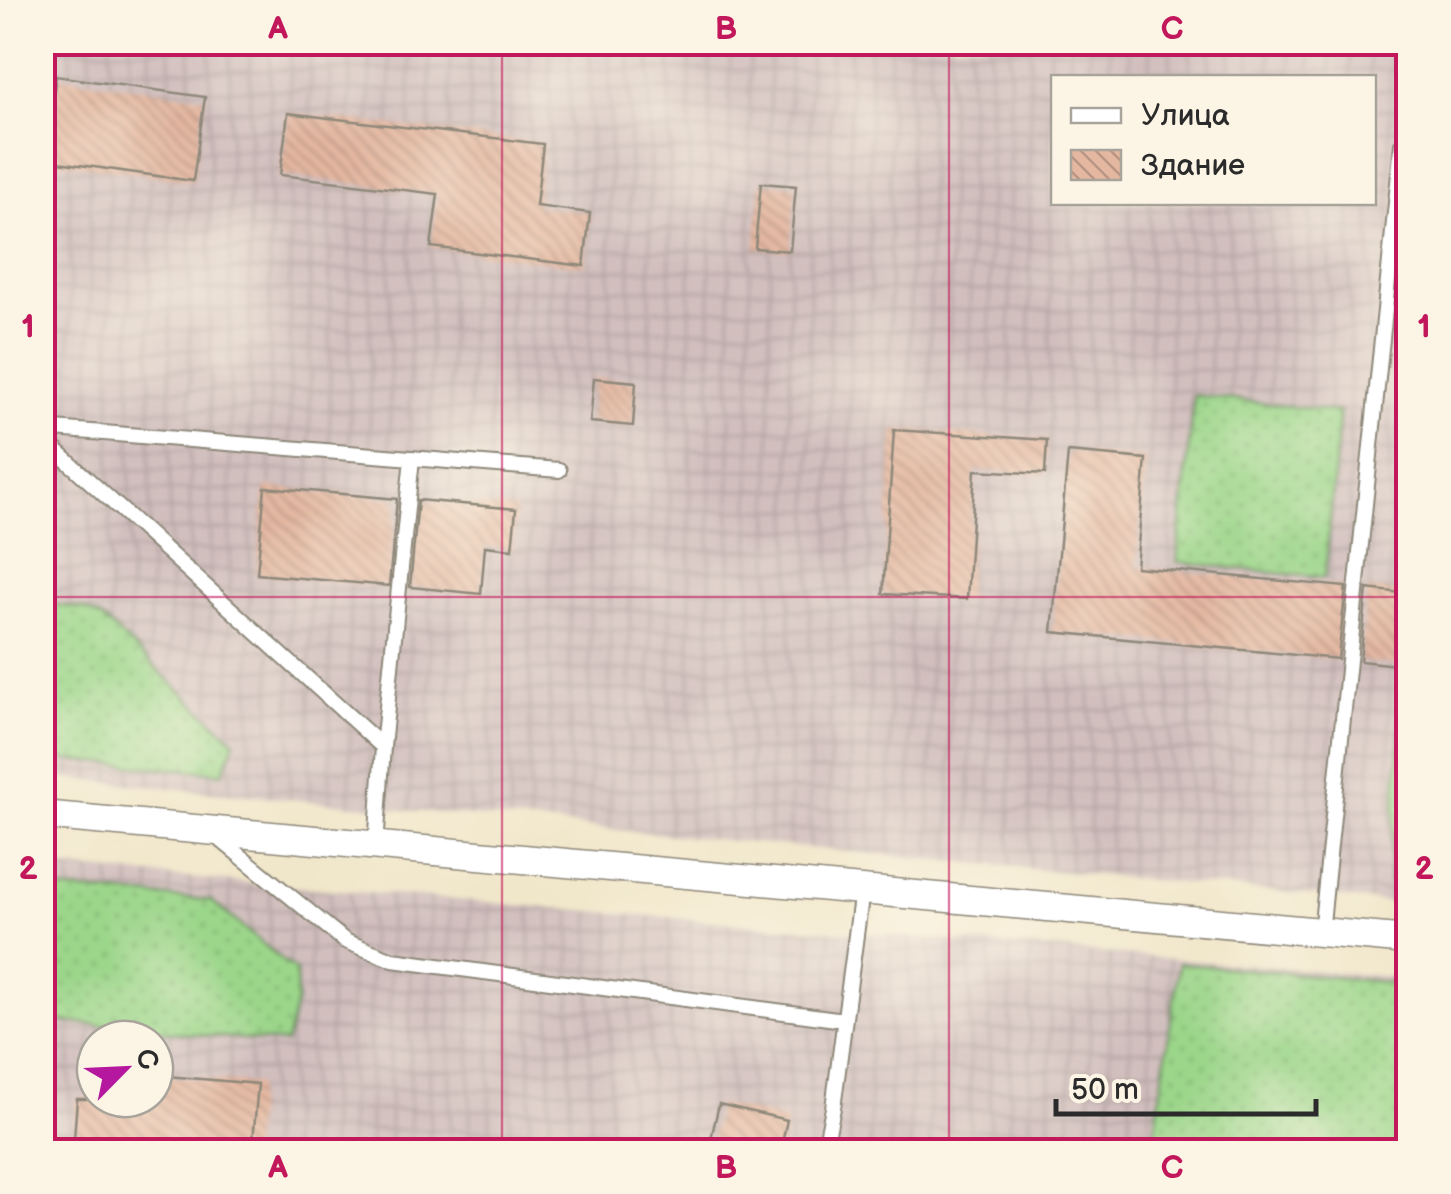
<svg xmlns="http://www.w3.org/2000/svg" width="1451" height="1194" font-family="'Balsamiq Sans',sans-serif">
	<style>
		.industrial { fill: url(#industrial-grid); fill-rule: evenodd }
		.grass { fill: url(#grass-dots); stroke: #63805a; stroke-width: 2.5 }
		.building { fill: url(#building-back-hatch) }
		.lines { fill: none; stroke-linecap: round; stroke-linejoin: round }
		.lane-casing { stroke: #8e887a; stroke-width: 18 }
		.street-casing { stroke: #8e887a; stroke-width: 31 }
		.lane { stroke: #fff; stroke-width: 14 }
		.street { stroke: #fff; stroke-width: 28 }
		.grid { fill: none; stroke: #c2185b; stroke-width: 2.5; stroke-opacity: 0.55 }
		.neatline { fill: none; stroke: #c2185b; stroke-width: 4 }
		.grid-label { font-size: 32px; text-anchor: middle; font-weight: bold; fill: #c2185b }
	</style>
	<defs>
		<pattern id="industrial-grid" width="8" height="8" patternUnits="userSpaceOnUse" patternTransform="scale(2.5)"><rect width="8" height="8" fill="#d1bfbe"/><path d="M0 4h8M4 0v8" fill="none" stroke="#b4a4a3"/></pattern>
		<pattern id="grass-dots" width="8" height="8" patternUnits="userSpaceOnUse" patternTransform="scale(2.5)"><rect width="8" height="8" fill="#9bd68a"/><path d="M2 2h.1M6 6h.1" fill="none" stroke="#86b877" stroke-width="1.8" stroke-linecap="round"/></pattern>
		<pattern id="building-back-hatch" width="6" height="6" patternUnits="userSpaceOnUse" patternTransform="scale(2.5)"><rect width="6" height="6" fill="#e4b7a0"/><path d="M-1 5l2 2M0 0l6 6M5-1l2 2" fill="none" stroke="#b99583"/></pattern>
	</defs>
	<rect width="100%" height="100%" fill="#fcf5e5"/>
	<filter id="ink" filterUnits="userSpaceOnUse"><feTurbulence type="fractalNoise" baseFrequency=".01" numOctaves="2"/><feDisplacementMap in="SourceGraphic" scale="20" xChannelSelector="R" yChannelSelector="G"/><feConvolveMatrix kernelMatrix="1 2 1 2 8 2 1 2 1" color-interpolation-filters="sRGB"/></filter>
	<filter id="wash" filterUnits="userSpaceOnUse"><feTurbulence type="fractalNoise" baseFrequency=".0048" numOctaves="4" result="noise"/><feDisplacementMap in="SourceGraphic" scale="40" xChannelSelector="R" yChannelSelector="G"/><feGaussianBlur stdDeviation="2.25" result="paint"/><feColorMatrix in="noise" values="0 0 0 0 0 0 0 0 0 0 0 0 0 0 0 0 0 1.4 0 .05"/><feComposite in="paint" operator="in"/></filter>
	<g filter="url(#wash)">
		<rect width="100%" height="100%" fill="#f0e6c9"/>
		<path class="industrial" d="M 42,43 L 1408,43 L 1408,904 L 43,776 ZM 1054,78 L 1374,78 L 1374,202 L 1054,202 Z
			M 42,866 L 1408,978 L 1408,1151 L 43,1151 ZM 95,1039 L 155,1039 L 155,1099 L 95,1099 Z"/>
		<path class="grass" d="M 1194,395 L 1340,412 L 1325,578 L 1177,562 Z
			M 43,603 L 84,609 L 103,619 L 235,741 L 223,773 L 43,758 Z
			M 1408,700 L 1408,883 L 1389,881 L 1402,710 Z
			M 42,888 L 210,900 L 296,971 L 297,1000 L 286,1043 L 43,1020 Z
			M 1179,963 L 1408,984 L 1408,1151 L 1232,1151 L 1154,1139 Z"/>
		<g id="blocks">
			<path class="building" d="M 56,76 L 205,97 L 193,181 L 44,160 Z
				M 288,113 L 543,144 L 536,206 L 590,213 L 584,266 L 431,247 L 438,194 L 280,175 Z
				M 761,183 L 796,186 L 790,251 L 755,248 Z
				M 594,378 L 636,382 L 633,426 L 590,422 Z
				M 894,430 L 1047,440 L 1045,474 L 975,470 L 967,599 L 883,594 Z
				M 1068,452 L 1146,459 L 1136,567 L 1346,587 L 1338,659 L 1052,632 Z
				M 265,487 L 397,499 L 389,586 L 257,574 Z
				M 418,500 L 516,509 L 512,549 L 485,546 L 481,594 L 410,587 Z
				M 1367,589 L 1403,593 L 1396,665 L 1360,661 Z
				M 155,1075 L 258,1084 L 252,1152 L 73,1152 L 77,1099 L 155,1099 Z
				M 719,1104 L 787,1120 L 780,1152 L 708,1152 Z"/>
		</g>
	</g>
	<g filter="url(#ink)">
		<use href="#blocks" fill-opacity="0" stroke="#8e887a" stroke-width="2.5"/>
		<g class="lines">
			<defs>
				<path id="lane" d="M 42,428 L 559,470
					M 42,438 L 383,747 L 376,846
					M 383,747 L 412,458
					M 215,835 L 345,941 L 393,960 L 844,1020
					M 1321,933 L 1402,144
					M 824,1152 L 833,1108 L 862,890"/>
				<path id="street" d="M 42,815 L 1408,940"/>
			</defs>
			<use href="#lane" class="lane-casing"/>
			<use href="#street" class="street-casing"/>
			<use href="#lane" class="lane"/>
			<use href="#street" class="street"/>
		</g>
	</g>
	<path class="grid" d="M 502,42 L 502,1152M 949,42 L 949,1152M 42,597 L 1408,597"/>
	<rect width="1451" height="1194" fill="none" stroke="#fcf5e5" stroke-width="110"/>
	<rect x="1051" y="75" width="325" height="130" fill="#fcf5e5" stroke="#a8a49b" stroke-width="2.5"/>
	<rect x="1071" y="108" width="50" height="15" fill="#ffffff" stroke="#a8a49b" stroke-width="2.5"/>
	<text x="1141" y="125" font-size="30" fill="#2b2b2b">Улица</text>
	<rect x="1071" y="150" width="50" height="30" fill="url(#building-back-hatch)" stroke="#a8a49b" stroke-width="2.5"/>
	<text x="1141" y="175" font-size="30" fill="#2b2b2b">Здание</text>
	<g transform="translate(125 1069) rotate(66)"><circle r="48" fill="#fcf5e5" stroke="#a8a49b" stroke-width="2.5"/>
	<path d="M0-8L18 38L0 25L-18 38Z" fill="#b5179e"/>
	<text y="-15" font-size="28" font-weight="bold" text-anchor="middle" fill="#2b2b2b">С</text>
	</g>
	<path d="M1056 1099v15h260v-15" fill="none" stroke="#2b2b2b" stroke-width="5"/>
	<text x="1071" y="1099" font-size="30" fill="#2b2b2b" stroke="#fcf5e5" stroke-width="8" paint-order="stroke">50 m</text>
	<rect x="55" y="55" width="1341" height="1084" class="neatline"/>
	<g class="grid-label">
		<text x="278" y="39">A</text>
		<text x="726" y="39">B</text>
		<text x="1172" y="39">C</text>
		<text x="28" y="337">1</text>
		<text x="1424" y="337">1</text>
		<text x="28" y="879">2</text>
		<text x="1424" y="879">2</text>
		<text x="278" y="1178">A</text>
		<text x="726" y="1178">B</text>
		<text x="1172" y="1178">C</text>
	</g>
</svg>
